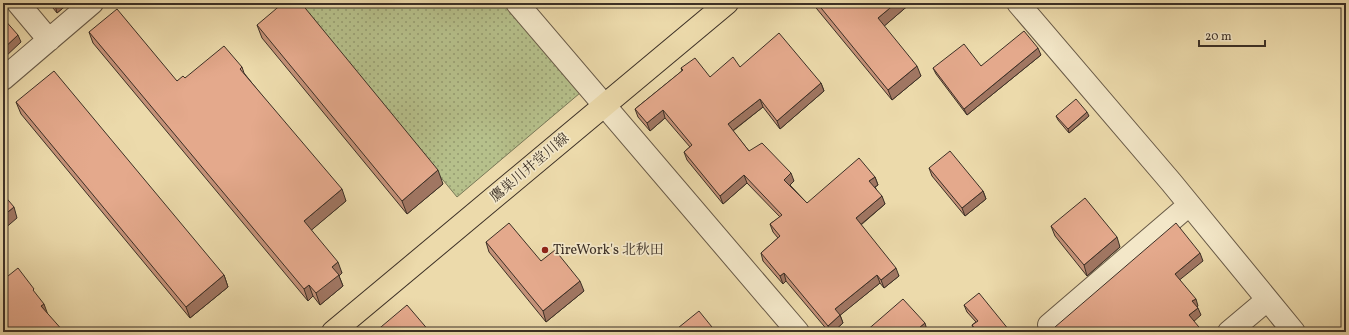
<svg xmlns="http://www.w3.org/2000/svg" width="1349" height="335" font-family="Vollkorn,'Noto Serif JP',serif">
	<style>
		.grass { fill: url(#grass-dots); stroke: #797858 }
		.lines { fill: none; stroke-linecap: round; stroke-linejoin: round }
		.street-casing { stroke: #685a47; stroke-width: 24 }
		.primary-casing { stroke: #3c3026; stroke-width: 24 }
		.street { stroke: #f3e7c8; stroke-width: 22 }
		.primary { stroke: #ecdaab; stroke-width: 22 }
		.wall { fill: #c49178; stroke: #3c3026 }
		.shaded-wall { fill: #a07662; stroke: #3c3026 }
		.building { fill: #e4a98c; stroke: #3c3026 }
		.poi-dot { fill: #8f2418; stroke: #f3e7c8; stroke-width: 1.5 }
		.labels { text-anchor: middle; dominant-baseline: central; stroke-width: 3.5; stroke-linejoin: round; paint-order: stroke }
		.street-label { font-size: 14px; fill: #3c3026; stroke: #f3e7c8 }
		.poi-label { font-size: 14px; fill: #3c3026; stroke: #f3e7c8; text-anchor: start }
	</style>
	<defs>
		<pattern id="grass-dots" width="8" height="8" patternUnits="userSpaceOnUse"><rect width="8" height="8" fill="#b6c08b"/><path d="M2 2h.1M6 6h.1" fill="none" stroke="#959c71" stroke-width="1.8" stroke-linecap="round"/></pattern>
	</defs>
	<rect width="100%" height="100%" fill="#ecdaab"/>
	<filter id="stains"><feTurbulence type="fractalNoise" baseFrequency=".005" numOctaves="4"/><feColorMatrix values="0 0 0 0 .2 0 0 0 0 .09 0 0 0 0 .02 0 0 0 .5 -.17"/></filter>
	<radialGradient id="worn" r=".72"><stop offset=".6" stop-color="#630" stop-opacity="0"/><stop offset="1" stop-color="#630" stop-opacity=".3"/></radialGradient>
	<path class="grass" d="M 297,3 L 503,3 L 580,93 L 457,197 Z"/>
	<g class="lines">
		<defs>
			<path id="street" d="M 18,3 L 49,40
				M 517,3 L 798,332
				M 1018,3 L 1171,182 L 1294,332
				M 3,79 L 92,3
				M 1049,325 L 1189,205
				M 1229,332 L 1267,300"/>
			<path id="primary" d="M 333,332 L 727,3"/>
		</defs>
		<use href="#street" class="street-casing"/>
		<use href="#primary" class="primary-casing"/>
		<use href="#street" class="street"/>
		<use href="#primary" class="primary"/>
	</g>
	<path class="wall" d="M 49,3 L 69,3 L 57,13 Z
		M 812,3 L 911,3 L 884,26 L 921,76 L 892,100 Z
		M 257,25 L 443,184 L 407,214 L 262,38 Z
		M 89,32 L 177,81 L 185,78 L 242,67 L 244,73 L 346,201 L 311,230 L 342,273 L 339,276 L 343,286 L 320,305 L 313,296 L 308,301 L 93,43 Z
		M 1041,55 L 967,115 L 936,74 L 933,68 L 981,66 Z
		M 740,67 L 821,83 L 824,91 L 780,129 L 763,107 L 733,131 L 749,151 L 794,181 L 790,185 L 807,203 L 875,177 L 878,185 L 875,187 L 885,204 L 861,225 L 899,276 L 884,288 L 880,283 L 840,315 L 843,323 L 833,332 L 829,332 L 786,281 L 783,284 L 763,261 L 761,253 L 778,238 L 773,232 L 770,224 L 780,217 L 747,183 L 723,204 L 687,160 L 684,152 L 690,147 L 665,118 L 650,131 L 638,117 L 635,109 L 682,71 L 681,68 L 710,77 Z
		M 16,102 L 224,275 L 228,287 L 190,318 L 21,114 Z
		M 1056,116 L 1089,116 L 1069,133 L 1058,120 Z
		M 929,168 L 983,191 L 986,199 L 965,216 L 932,176 Z
		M 1051,226 L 1120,247 L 1087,276 L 1055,236 Z
		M 486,242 L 541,261 L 584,291 L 546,322 L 489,252 Z
		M 964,305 L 1009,330 L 1010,332 L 975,332 L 972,325 L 976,322 L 967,312 Z"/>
	<path class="shaded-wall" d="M 57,3 L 69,3 L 57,13 L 55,5 Z
		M 896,3 L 911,3 L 882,28 L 878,18 Z
		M 18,35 L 21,42 L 4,58 L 3,56 L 3,49 Z
		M 1038,48 L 1041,55 L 967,115 L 964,109 Z
		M 917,66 L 921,76 L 892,100 L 888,90 Z
		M 821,83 L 824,91 L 780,129 L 777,121 Z
		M 760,99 L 763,107 L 731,132 L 728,124 Z
		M 663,110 L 665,118 L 650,131 L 647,123 Z
		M 1087,112 L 1089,116 L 1069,133 L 1068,129 Z
		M 438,170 L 443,184 L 407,214 L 402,201 Z
		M 791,173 L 794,181 L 787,188 L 784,180 Z
		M 744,175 L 747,183 L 723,204 L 720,196 Z
		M 875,177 L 878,185 L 872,189 L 869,181 Z
		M 342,189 L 346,201 L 308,233 L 304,221 Z
		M 983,191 L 986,199 L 965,216 L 962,208 Z
		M 882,196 L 885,204 L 859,226 L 856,218 Z
		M 14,207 L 17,218 L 3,230 L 3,216 Z
		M 1117,237 L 1120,247 L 1087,276 L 1084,265 Z
		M 1200,253 L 1203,261 L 1177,282 L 1175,274 Z
		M 338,262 L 342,273 L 339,276 L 343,286 L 320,305 L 316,293 L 332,267 Z
		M 896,268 L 899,276 L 884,288 L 881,280 Z
		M 784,273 L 786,281 L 783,284 L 780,276 Z
		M 224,275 L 228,287 L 190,318 L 186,307 Z
		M 877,275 L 880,283 L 838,317 L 835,309 Z
		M 580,281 L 584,291 L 546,322 L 543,311 Z
		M 309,285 L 313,296 L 308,301 L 304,289 Z
		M 1196,299 L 1198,306 L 1195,309 L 1192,301 Z
		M 44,304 L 48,315 L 41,306 Z
		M 1198,308 L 1201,315 L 1192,323 L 1189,315 Z
		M 840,315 L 843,323 L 833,332 L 830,332 L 828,326 Z
		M 925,323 L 927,330 L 925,332 L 914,332 Z"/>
	<path class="building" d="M 283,3 L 301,3 L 438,170 L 402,201 L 257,25 Z
		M 817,3 L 896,3 L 878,18 L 917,66 L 888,90 Z
		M 117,9 L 177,81 L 183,76 L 185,78 L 224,46 L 242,67 L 240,69 L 342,189 L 304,221 L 338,262 L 332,267 L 339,275 L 316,293 L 309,285 L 304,289 L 89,32 Z
		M 3,18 L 18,35 L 3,49 Z
		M 1024,31 L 1038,48 L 964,109 L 933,68 L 964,44 L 981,66 Z
		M 779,33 L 821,83 L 777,121 L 760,99 L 728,124 L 749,151 L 762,143 L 791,173 L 784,180 L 807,203 L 859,158 L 875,177 L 869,181 L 882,196 L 856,218 L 896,268 L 881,280 L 877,275 L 835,309 L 840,315 L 828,326 L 784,273 L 780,276 L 761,253 L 780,236 L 770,224 L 782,215 L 744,175 L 720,196 L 684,152 L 692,145 L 663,110 L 647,123 L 635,109 L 683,70 L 681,68 L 695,58 L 710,77 L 733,57 L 740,67 Z
		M 54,71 L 224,275 L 186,307 L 16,102 Z
		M 1076,99 L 1087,112 L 1068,129 L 1056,116 Z
		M 950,151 L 983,191 L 962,208 L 929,168 Z
		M 3,194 L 14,207 L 3,216 Z
		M 1085,198 L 1117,237 L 1084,265 L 1051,226 Z
		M 509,223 L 541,261 L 555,250 L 580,281 L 543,311 L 486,242 Z
		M 1176,223 L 1200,253 L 1175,274 L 1196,299 L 1192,301 L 1198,308 L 1189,315 L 1203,332 L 1059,332 L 1055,327 Z
		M 18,268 L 34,289 L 33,290 L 44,304 L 41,306 L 64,332 L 3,332 L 3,280 Z
		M 979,293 L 1009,330 L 1007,332 L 975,332 L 976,330 L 972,325 L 978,321 L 964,305 Z
		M 903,299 L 925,323 L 914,332 L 865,332 Z
		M 407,305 L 430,332 L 375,332 Z
		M 699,311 L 716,332 L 673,332 Z
		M 1240,330 L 1242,332 L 1237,332 Z"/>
	<circle class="poi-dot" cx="545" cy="250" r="4"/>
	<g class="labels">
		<g class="street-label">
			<text transform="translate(530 168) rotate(-40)">鷹巣川井堂川線</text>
		</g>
		<g class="poi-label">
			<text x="553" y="250">TireWork's 北秋田</text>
		</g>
	</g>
	<rect width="1349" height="335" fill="none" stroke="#ecdaab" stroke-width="16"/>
	<rect x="4" y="4" width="1341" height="327" fill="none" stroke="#3c3026" stroke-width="2"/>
	<rect x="8" y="8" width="1333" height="319" fill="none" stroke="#3c3026"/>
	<path d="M1199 40v6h66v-6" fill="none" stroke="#3c3026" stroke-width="2"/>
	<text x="1205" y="40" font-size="12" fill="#3c3026" stroke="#f3e7c8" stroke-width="3" paint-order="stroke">20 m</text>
	<rect width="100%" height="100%" filter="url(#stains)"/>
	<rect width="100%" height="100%" fill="url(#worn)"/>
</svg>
